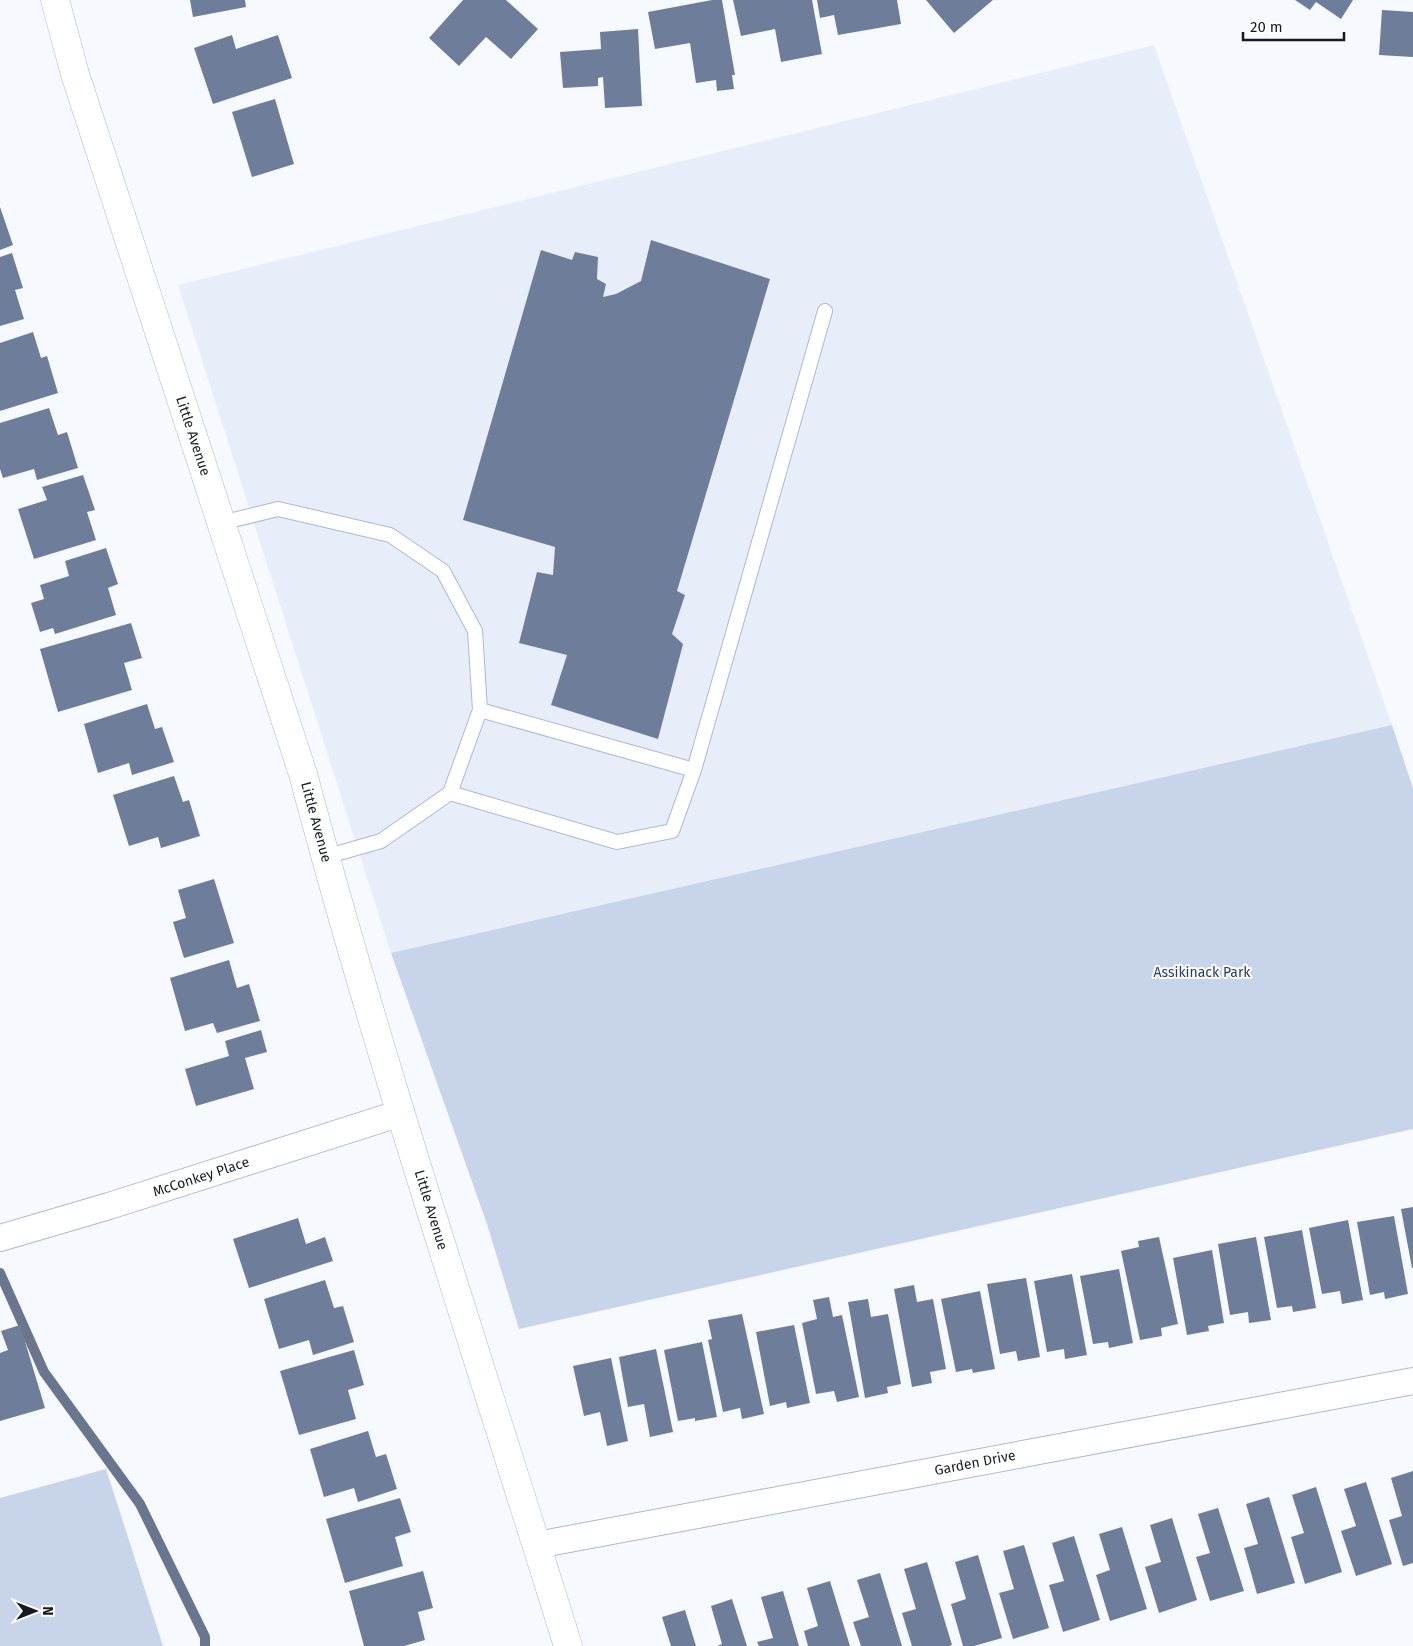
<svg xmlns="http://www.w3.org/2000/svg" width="1413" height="1646" font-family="'Fira Sans',sans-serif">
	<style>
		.built { fill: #e7eefa }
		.green { fill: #c8d4ea }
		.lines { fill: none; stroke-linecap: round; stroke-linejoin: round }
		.stream { stroke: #6a768e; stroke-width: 10 }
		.building { fill: #6e7d9a }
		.lane-casing { stroke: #adb9d0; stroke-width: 16 }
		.street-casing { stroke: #adb9d0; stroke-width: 28 }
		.secondary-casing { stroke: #adb9d0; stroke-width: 29 }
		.lane { stroke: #fff; stroke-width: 14 }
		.street { stroke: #fff; stroke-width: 26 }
		.secondary { stroke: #fff; stroke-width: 28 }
		.labels { text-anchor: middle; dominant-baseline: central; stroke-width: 4; stroke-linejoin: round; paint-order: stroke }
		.street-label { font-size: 14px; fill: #161a22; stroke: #fff }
		.park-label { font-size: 14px; fill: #273c66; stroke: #fff }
	</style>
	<rect width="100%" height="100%" fill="#f6f9fe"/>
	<path class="built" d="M 1154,45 L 1392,725 L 391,953 L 178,285 Z"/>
	<path class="green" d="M 1392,725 L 1413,788 L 1413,1129 L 519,1329 L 487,1224 L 391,953 Z
		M 106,1469 L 163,1646 L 0,1646 L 0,1498 Z"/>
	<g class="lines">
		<path class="stream" d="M 0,1273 L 44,1372 L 140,1504 L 205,1637 L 205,1646"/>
	</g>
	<path class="building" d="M 190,0 L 245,0 L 246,7 L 193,17 Z
		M 463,0 L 506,0 L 538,29 L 511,59 L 486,37 L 459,66 L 429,38 Z
		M 712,0 L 722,0 L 735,75 L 732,75 L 734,89 L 717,91 L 716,80 L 696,83 L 690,43 L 655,49 L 648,12 Z
		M 733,0 L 812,0 L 822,54 L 781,62 L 775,29 L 741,36 Z
		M 817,0 L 897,0 L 901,24 L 838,35 L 834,15 L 820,18 Z
		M 926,0 L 993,0 L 954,33 Z
		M 1295,0 L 1353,0 L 1341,19 L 1316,2 L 1310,10 Z
		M 1382,10 L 1413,12 L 1413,57 L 1379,55 Z
		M 638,29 L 642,106 L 605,108 L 603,77 L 598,78 L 598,86 L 563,88 L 560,52 L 601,49 L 600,32 Z
		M 232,35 L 236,49 L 278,35 L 292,78 L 213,104 L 194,48 Z
		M 275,99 L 294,164 L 252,177 L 232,112 Z
		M 0,207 L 13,245 L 0,250 Z
		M 651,240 L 770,279 L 677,591 L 685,595 L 672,634 L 683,644 L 658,739 L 551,705 L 567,655 L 519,643 L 537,572 L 553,575 L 555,547 L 463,520 L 541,250 L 572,260 L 575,252 L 598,257 L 597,279 L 606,284 L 603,297 L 616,294 L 641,281 Z
		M 12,253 L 23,288 L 15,290 L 24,319 L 0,326 L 0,257 Z
		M 33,332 L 41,358 L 47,356 L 58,393 L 0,411 L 0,343 Z
		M 49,408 L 58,435 L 67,432 L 78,468 L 37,480 L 34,469 L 3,478 L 0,469 L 0,423 Z
		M 83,475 L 95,510 L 87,512 L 96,540 L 34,559 L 18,509 L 47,500 L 42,487 Z
		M 106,548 L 118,584 L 108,588 L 116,615 L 55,634 L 53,628 L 40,632 L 31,603 L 44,599 L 40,585 L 69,576 L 65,561 Z
		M 131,623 L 142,658 L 124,663 L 132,690 L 58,712 L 40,649 Z
		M 147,704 L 155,729 L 162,727 L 174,762 L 132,775 L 129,763 L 98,773 L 84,724 Z
		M 174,776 L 183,802 L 189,800 L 200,836 L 161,848 L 158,837 L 129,846 L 113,795 Z
		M 214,879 L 234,943 L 184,958 L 173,922 L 186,918 L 178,890 Z
		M 229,960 L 237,988 L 249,984 L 260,1021 L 217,1033 L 213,1023 L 185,1031 L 170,978 Z
		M 261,1030 L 267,1052 L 245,1058 L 254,1089 L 196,1106 L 185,1069 L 229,1056 L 225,1041 Z
		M 1413,1207 L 1413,1268 L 1412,1268 L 1401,1209 Z
		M 1394,1216 L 1408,1294 L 1385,1299 L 1384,1292 L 1370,1295 L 1357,1222 Z
		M 298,1218 L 306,1244 L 325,1237 L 333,1261 L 249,1288 L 233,1239 Z
		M 1348,1220 L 1363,1300 L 1342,1304 L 1340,1291 L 1322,1294 L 1309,1228 Z
		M 1302,1230 L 1316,1308 L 1293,1312 L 1292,1306 L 1277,1308 L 1264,1237 Z
		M 1159,1237 L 1178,1324 L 1161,1328 L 1162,1336 L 1140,1340 L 1121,1251 L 1139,1247 L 1138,1241 Z
		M 1256,1237 L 1271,1320 L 1249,1323 L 1248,1312 L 1230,1315 L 1218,1244 Z
		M 1212,1250 L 1224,1323 L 1208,1326 L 1209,1331 L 1187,1335 L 1173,1258 Z
		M 1119,1269 L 1133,1343 L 1109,1348 L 1108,1342 L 1093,1344 L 1080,1276 Z
		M 1072,1274 L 1087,1355 L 1065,1359 L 1064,1349 L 1047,1352 L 1034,1281 Z
		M 1026,1278 L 1040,1357 L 1018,1361 L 1016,1351 L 1000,1354 L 987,1284 Z
		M 325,1280 L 334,1308 L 343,1306 L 354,1342 L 313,1355 L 309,1340 L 279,1349 L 264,1299 Z
		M 914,1285 L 917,1302 L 933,1299 L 946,1369 L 930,1372 L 932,1383 L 912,1387 L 894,1289 Z
		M 980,1291 L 995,1369 L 973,1373 L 972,1369 L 956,1372 L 941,1299 Z
		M 829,1297 L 833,1317 L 842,1315 L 859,1397 L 837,1402 L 834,1391 L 816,1394 L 802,1323 L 817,1319 L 813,1300 Z
		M 868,1299 L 871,1317 L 888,1314 L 901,1384 L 887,1387 L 888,1393 L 865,1398 L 848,1302 Z
		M 742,1314 L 764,1414 L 742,1419 L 740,1408 L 723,1412 L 708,1340 L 712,1339 L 708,1320 Z
		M 20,1325 L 45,1408 L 0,1421 L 0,1353 L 8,1350 L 1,1331 Z
		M 794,1325 L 810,1403 L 787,1408 L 786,1402 L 770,1406 L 756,1332 Z
		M 702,1342 L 717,1417 L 695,1421 L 695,1418 L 678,1421 L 664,1350 Z
		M 656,1349 L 673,1432 L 650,1437 L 644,1404 L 628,1407 L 619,1357 Z
		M 354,1350 L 364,1385 L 348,1390 L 356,1419 L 299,1435 L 280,1371 Z
		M 611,1358 L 628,1441 L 607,1446 L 600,1412 L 584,1416 L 573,1366 Z
		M 368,1431 L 376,1457 L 386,1454 L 397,1489 L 358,1502 L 354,1488 L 324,1497 L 310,1449 Z
		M 1413,1471 L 1413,1563 L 1403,1566 L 1389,1520 L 1402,1516 L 1391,1478 Z
		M 1366,1482 L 1392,1564 L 1356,1576 L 1341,1531 L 1356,1526 L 1344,1489 Z
		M 1316,1487 L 1342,1572 L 1305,1584 L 1291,1537 L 1304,1533 L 1292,1495 Z
		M 1269,1497 L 1295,1583 L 1257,1594 L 1244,1548 L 1258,1544 L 1246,1504 Z
		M 400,1498 L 411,1532 L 395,1537 L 403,1566 L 345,1583 L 326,1519 Z
		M 1218,1508 L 1244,1591 L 1210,1601 L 1196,1557 L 1210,1553 L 1198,1514 Z
		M 1172,1518 L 1197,1600 L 1159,1613 L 1145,1567 L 1161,1562 L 1150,1525 Z
		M 1122,1527 L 1147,1609 L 1110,1621 L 1096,1575 L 1110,1570 L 1099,1534 Z
		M 1074,1536 L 1100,1620 L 1063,1632 L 1049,1585 L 1064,1581 L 1052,1543 Z
		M 1024,1545 L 1049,1628 L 1013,1639 L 999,1593 L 1014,1589 L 1003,1551 Z
		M 978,1555 L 1002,1638 L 974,1646 L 963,1646 L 951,1604 L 966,1599 L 955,1562 Z
		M 927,1562 L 952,1645 L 949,1646 L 912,1646 L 902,1613 L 916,1609 L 904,1569 Z
		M 423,1571 L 433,1608 L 418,1612 L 425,1640 L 404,1646 L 364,1646 L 349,1591 Z
		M 880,1573 L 902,1646 L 861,1646 L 853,1622 L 869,1617 L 857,1580 Z
		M 830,1581 L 850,1646 L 808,1646 L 804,1631 L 818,1626 L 807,1588 Z
		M 783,1591 L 799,1646 L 759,1646 L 757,1642 L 773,1638 L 761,1597 Z
		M 732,1599 L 747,1646 L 717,1646 L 722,1644 L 711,1606 Z
		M 685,1610 L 696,1646 L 671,1646 L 662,1617 Z"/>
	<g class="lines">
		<defs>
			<path id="lane" d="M 221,523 L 278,509 L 390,535 L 443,571 L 475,631 L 480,710 L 450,793 L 381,841 L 325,857
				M 694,770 L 825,311
				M 450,793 L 617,842 L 672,831 L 694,770 L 480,710"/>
			<path id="street" d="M 0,1238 L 109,1206 L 401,1113
				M 537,1545 L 1413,1381"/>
			<path id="secondary" d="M 55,0 L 75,74 L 303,774 C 381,1068 478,1356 568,1646"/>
		</defs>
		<use href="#lane" class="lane-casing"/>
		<use href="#street" class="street-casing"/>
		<use href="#secondary" class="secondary-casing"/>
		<use href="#lane" class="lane"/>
		<use href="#street" class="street"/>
		<use href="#secondary" class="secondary"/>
	</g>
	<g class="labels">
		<g class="street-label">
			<text transform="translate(193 436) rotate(72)">Little Avenue</text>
			<text transform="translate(316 822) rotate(75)">Little Avenue</text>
			<text transform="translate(201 1177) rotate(-18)">McConkey Place</text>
			<text transform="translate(431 1210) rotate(73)">Little Avenue</text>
			<text transform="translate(975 1463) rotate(-11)">Garden Drive</text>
		</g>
		<g class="park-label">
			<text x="1202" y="972">Assikinack Park</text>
		</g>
	</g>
	<g transform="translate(35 1611) rotate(90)" stroke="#ffffff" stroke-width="4" paint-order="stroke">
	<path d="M0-4L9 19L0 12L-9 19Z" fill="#161a22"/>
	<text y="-8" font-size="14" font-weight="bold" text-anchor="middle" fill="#161a22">N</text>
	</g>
	<path d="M1243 32v8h101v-8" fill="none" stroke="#161a22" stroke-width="2.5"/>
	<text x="1250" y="32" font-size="15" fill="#161a22" stroke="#ffffff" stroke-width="4" paint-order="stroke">20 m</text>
</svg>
